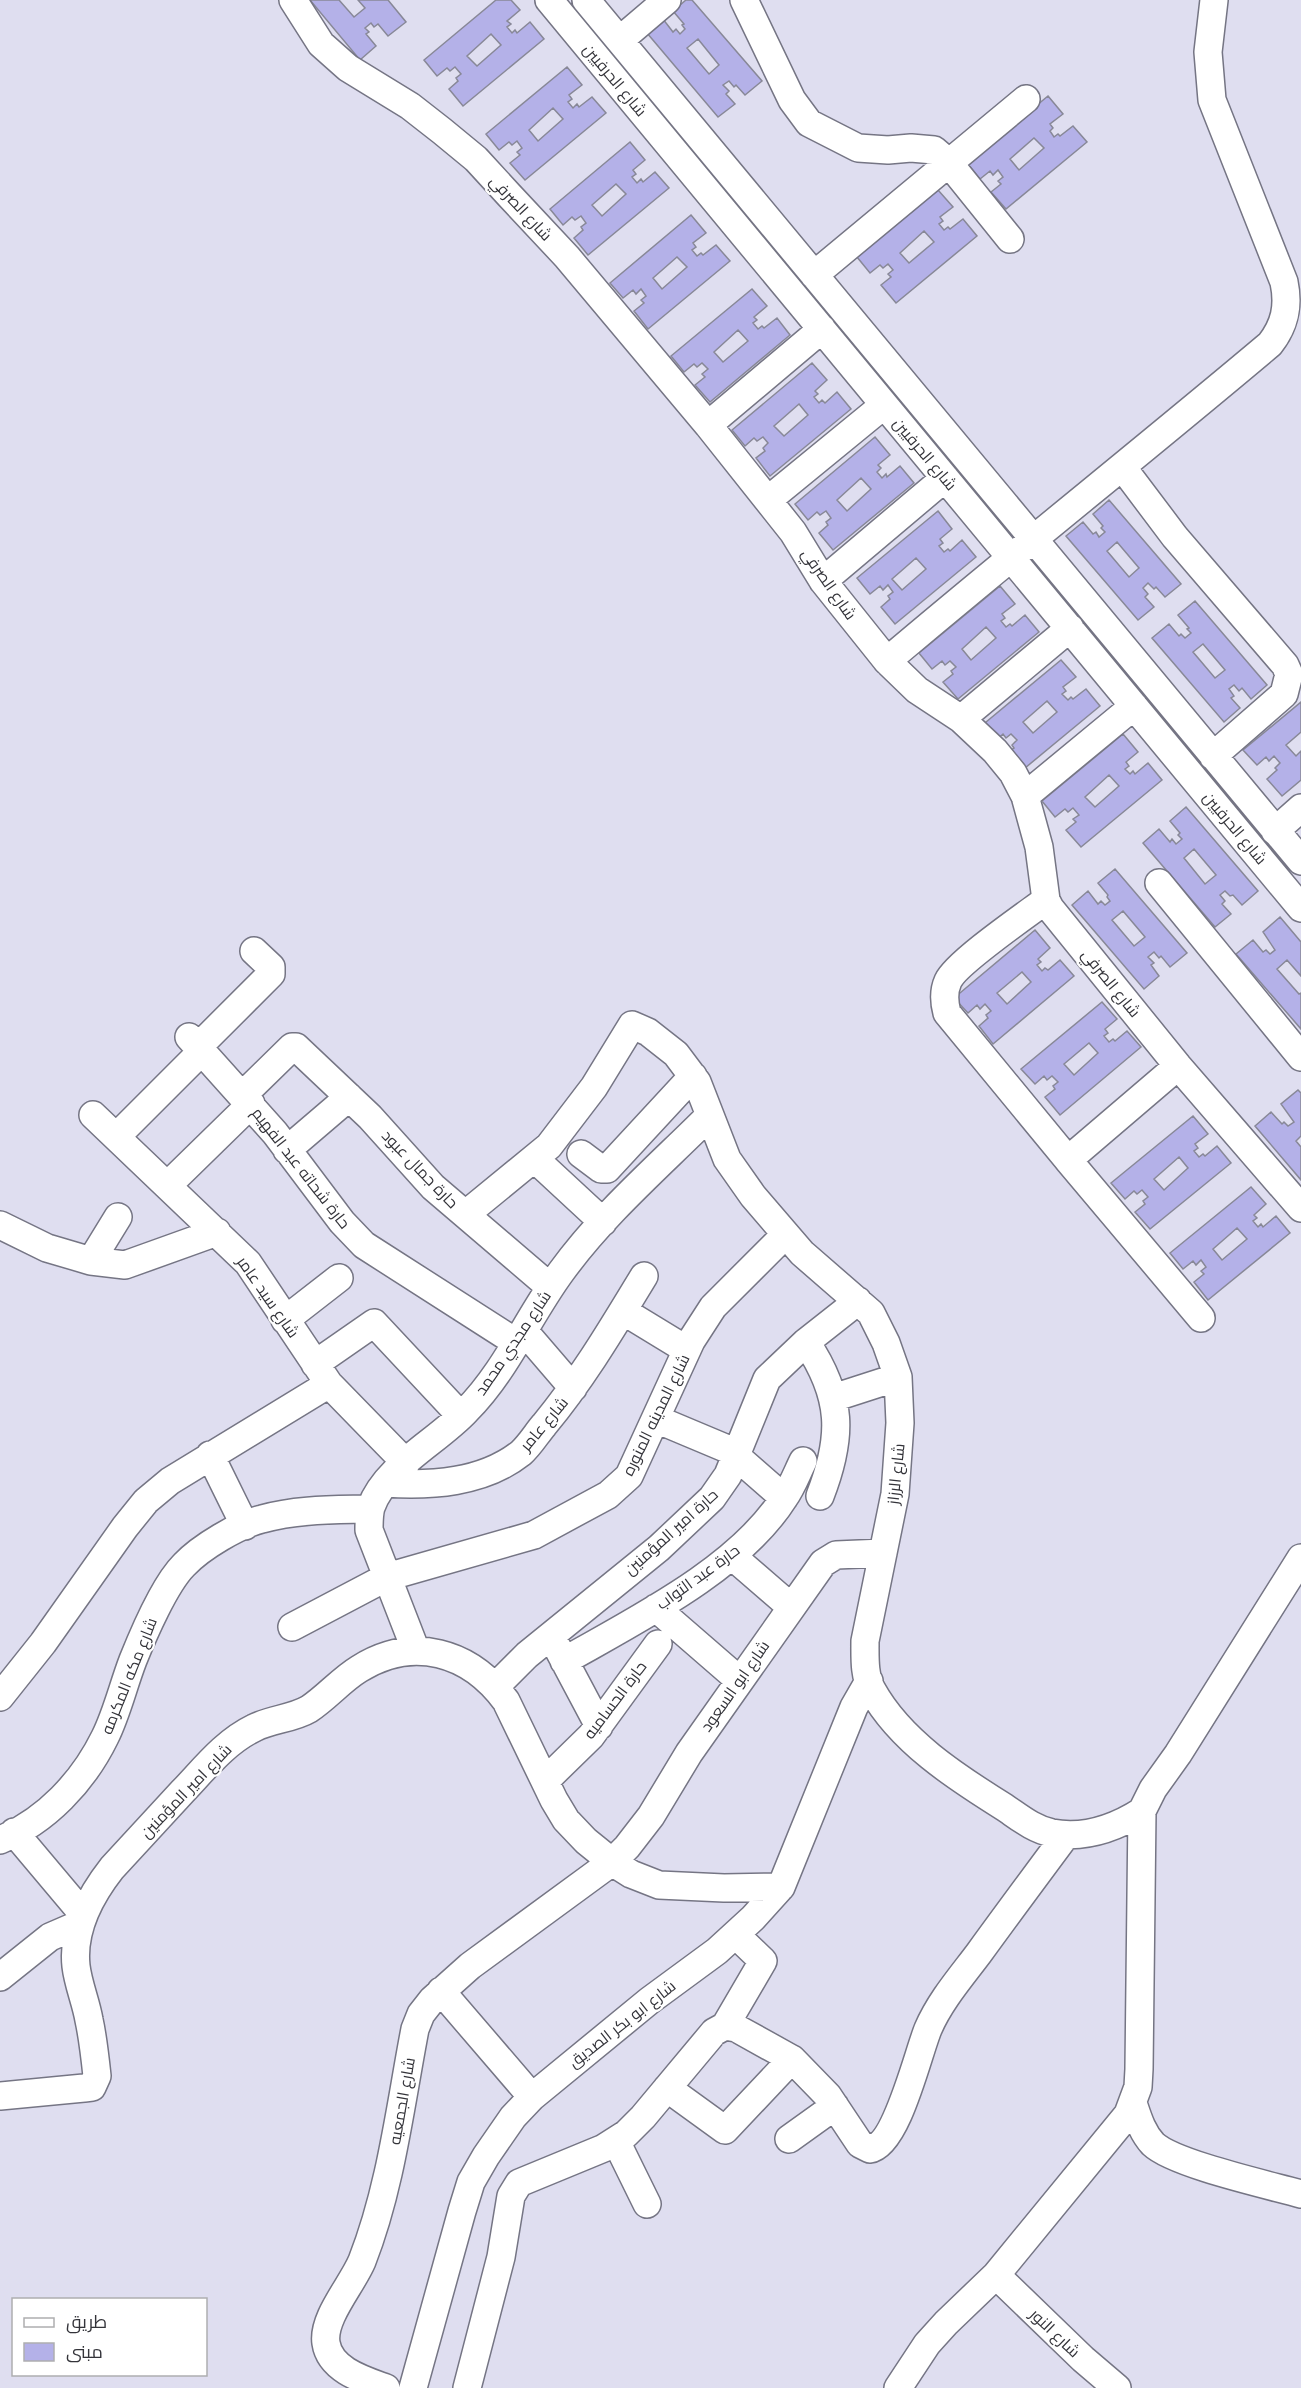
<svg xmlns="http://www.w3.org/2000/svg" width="1301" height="2388" font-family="Poppins,Cairo,sans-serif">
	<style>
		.building { fill: #b4b1e8; stroke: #888897; stroke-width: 1.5; fill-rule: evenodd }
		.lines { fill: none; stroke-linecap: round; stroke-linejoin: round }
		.minor-casing { stroke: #757584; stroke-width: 30 }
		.minor { stroke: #fff; stroke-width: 27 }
		.labels { text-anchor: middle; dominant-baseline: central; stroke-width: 4.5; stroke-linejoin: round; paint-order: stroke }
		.street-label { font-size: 16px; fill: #34343a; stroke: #fff }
	</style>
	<rect width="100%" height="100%" fill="#dfdef0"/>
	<path class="building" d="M 310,0 L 339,0 L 354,17 L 365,8 L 358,0 L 388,0 L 406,22 L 388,36 L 378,24 L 374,27 L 371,23 L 365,28 L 369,32 L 366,34 L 376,46 L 360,60 Z
		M 496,0 L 511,0 L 520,10 L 507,21 L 511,24 L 507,27 L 512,33 L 515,30 L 517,33 L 530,22 L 544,39 L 463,106 L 449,89 L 458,81 L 456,78 L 461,74 L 455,67 L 450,71 L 447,68 L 437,76 L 424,60 ZM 491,34 L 501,45 L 477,66 L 467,56 Z
		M 686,0 L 692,0 L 762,81 L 745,95 L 736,85 L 734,87 L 729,81 L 723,85 L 729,91 L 726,94 L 735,104 L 718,117 L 647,33 L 663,19 L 673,32 L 676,29 L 680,34 L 685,29 L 682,25 L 684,24 L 673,11 ZM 698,39 L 719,65 L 709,74 L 687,48 Z
		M 567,67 L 582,85 L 569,95 L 572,99 L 568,102 L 573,108 L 577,104 L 579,107 L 592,97 L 606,113 L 525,180 L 510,163 L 520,155 L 517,152 L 522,148 L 517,141 L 512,145 L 509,142 L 499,150 L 486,134 ZM 553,108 L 563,119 L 538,141 L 529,130 Z
		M 1048,96 L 1063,114 L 1050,124 L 1053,128 L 1050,131 L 1054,137 L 1058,134 L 1060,136 L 1073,126 L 1087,142 L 1006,209 L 991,192 L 1001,184 L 998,181 L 1003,177 L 998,170 L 993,175 L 990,171 L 980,179 L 967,163 ZM 1034,138 L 1044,148 L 1019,170 L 1010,159 Z
		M 630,142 L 645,160 L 633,170 L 636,174 L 632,177 L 637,183 L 641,179 L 643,182 L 655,172 L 669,188 L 588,255 L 574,238 L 583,230 L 581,227 L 586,223 L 581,216 L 575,220 L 572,217 L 563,225 L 550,209 ZM 616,184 L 626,194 L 602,216 L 592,205 Z
		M 938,190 L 953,207 L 940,217 L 943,221 L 939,224 L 944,230 L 948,227 L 950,229 L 963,219 L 977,236 L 896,303 L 881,285 L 891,277 L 888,274 L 893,270 L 888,264 L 883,268 L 880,265 L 870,273 L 857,257 ZM 924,231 L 934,242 L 909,263 L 900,253 Z
		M 691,215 L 706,233 L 693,243 L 696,247 L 692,250 L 697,256 L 701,253 L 703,255 L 716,245 L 730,261 L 648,329 L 634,311 L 644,303 L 641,300 L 646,296 L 641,289 L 636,294 L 633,290 L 623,298 L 610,283 ZM 677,257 L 687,267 L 662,289 L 653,278 Z
		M 752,289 L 767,306 L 754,317 L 757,320 L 753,323 L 758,329 L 762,326 L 764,328 L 777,318 L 790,335 L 710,402 L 695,385 L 705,377 L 702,374 L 708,369 L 702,363 L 697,367 L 694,364 L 684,372 L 671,356 ZM 738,330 L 748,341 L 723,362 L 714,352 Z
		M 812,363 L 827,380 L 815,391 L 818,394 L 814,397 L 819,403 L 822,400 L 825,403 L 837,392 L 851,409 L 770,476 L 756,458 L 765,451 L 763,448 L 768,443 L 763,437 L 757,441 L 754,438 L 745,446 L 732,430 ZM 799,404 L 808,415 L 784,436 L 774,426 Z
		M 875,437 L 890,455 L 878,465 L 881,468 L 877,472 L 882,478 L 886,474 L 887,477 L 900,466 L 914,483 L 833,550 L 819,533 L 828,525 L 826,522 L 831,518 L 826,511 L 820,515 L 817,512 L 808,520 L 795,504 ZM 861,478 L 871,489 L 847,511 L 837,500 Z
		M 1109,500 L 1181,584 L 1165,597 L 1156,587 L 1154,589 L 1148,583 L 1143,588 L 1148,594 L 1145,597 L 1154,607 L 1138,620 L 1066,536 L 1083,522 L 1093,534 L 1096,532 L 1099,537 L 1105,532 L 1101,528 L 1103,526 L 1093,514 ZM 1117,542 L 1139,568 L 1129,577 L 1107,551 Z
		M 938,511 L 952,529 L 940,539 L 943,543 L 939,546 L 944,552 L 948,549 L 950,551 L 962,540 L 976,557 L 895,624 L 881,607 L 890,599 L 888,596 L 893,592 L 888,585 L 883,590 L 880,586 L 870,594 L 857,578 ZM 916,558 L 926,569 L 902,590 L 892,579 Z
		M 1000,586 L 1015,604 L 1002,614 L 1005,618 L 1001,621 L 1006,627 L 1010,624 L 1012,626 L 1025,615 L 1039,632 L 958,699 L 943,682 L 953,674 L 951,671 L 956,667 L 950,661 L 945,665 L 942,661 L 932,669 L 919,653 ZM 986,627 L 996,638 L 971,660 L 962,649 Z
		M 1195,601 L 1267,685 L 1251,699 L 1242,688 L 1239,691 L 1234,685 L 1229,689 L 1234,696 L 1231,698 L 1240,708 L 1224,722 L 1152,638 L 1169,624 L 1179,636 L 1181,634 L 1185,638 L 1191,633 L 1187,629 L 1189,628 L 1178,615 ZM 1203,644 L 1225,670 L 1215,678 L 1193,652 Z
		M 1061,660 L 1076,677 L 1063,687 L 1066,691 L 1062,694 L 1068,700 L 1071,697 L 1073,699 L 1086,689 L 1100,706 L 1019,773 L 1004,755 L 1014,748 L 1012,745 L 1017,740 L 1011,734 L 1006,738 L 1003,734 L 993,743 L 980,727 ZM 1047,701 L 1057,712 L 1033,733 L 1023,722 Z
		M 1301,702 L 1301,732 L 1286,745 L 1296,756 L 1301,751 L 1301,780 L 1282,796 L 1267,779 L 1277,770 L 1275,768 L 1280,763 L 1274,756 L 1269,761 L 1266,757 L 1257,765 L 1243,750 Z
		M 1123,734 L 1138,752 L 1126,762 L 1129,766 L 1125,769 L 1130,774 L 1133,771 L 1135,774 L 1148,763 L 1162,780 L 1081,847 L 1066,830 L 1076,822 L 1073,819 L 1079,815 L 1073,808 L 1068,812 L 1065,809 L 1055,817 L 1042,801 ZM 1109,775 L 1119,786 L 1095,807 L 1085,797 Z
		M 1186,807 L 1258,891 L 1242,905 L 1233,895 L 1230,896 L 1225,891 L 1220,895 L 1225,901 L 1222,904 L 1231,914 L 1215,927 L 1143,843 L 1159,829 L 1170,842 L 1172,839 L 1176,844 L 1182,839 L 1178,835 L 1180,833 L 1170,821 ZM 1194,849 L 1216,875 L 1205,884 L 1184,858 Z
		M 1115,869 L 1187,953 L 1170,967 L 1161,956 L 1159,958 L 1154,952 L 1148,957 L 1154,963 L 1151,965 L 1159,976 L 1144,989 L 1072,905 L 1088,891 L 1098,904 L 1101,901 L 1105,905 L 1110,901 L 1107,897 L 1108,895 L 1098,883 ZM 1123,911 L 1145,937 L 1134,946 L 1112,920 Z
		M 1280,917 L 1301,942 L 1301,976 L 1287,960 L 1277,969 L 1299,994 L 1301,993 L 1301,1029 L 1236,954 L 1253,940 L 1263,952 L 1266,950 L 1270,954 L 1275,950 L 1263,932 Z
		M 1035,930 L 1050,948 L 1038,959 L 1041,962 L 1037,965 L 1042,971 L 1045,968 L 1048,970 L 1060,960 L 1074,976 L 993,1044 L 979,1026 L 988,1018 L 986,1015 L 991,1011 L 985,1004 L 980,1009 L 977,1005 L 968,1013 L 954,998 ZM 1022,972 L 1031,982 L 1007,1004 L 997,993 Z
		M 1102,1002 L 1117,1019 L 1105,1029 L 1108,1033 L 1104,1036 L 1109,1042 L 1113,1039 L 1115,1041 L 1127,1031 L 1141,1047 L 1060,1115 L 1045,1097 L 1055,1089 L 1053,1086 L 1058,1082 L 1052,1076 L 1047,1080 L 1044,1076 L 1035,1084 L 1021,1069 ZM 1089,1043 L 1098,1053 L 1074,1075 L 1064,1064 Z
		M 1298,1090 L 1301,1093 L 1301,1136 L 1296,1141 L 1301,1147 L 1301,1180 L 1255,1126 L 1271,1112 L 1282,1124 L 1284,1122 L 1288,1126 L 1294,1122 L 1281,1104 Z
		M 1193,1116 L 1208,1134 L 1195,1144 L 1198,1148 L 1194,1151 L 1199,1157 L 1203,1154 L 1205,1156 L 1217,1146 L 1231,1163 L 1150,1229 L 1135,1212 L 1145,1204 L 1143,1201 L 1148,1197 L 1142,1190 L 1137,1194 L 1134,1191 L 1125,1199 L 1111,1183 ZM 1179,1157 L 1188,1168 L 1164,1190 L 1154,1179 Z
		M 1251,1187 L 1266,1204 L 1254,1215 L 1257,1218 L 1253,1221 L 1258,1227 L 1261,1224 L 1263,1227 L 1276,1216 L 1290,1233 L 1208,1300 L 1194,1282 L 1204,1274 L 1201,1271 L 1206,1267 L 1201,1260 L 1196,1265 L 1193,1261 L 1183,1269 L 1170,1253 ZM 1237,1228 L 1247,1239 L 1222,1260 L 1213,1249 Z"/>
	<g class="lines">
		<defs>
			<path id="minor" d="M 293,0 L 321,44 L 348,68 L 410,106 L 442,131 L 476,159 L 509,195 L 567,257 L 708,425 L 793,532 L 823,581 L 887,661 L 917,690 L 961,719 L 995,751 L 1013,773 L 1025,796 L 1039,847 L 1046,900 L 1050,908 L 1178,1066 L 1301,1208
				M 549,0 L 1301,908
				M 586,0 L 1301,861
				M 744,0 L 792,100 L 809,123 L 858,148 L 888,150 L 911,148 L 934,150 L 948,162 L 1010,239
				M 620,40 L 667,0
				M 814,275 L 1026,99
				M 708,425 L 822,329
				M 1123,468 L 1175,537 L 1285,665 L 1289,674 L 1284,694 L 1213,756
				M 768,500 L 884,405
				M 823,581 L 945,478
				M 887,661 C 1013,554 1143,451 1270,344 C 1285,325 1289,306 1284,282 L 1212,100 L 1208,52 L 1214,0
				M 961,719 L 1070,628
				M 1025,796 L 1134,706
				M 1275,831 L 1301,808
				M 1159,883 L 1301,1057
				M 1046,900 C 1026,915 956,963 948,981 C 943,992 944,1002 947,1013 L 1068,1160 L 1178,1066
				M 189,1037 L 275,1133 L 342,1222 L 364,1245 L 517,1343
				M 198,1047 L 271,974 L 271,967 L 254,951
				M 243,1095 L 292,1047 L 296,1047 L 370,1117 L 433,1187 L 550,1287
				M 93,1115 L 248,1263 L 329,1384 L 406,1463
				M 116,1137 L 202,1051
				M 287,1150 L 349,1097
				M 581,1154 L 601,1169 L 607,1169 L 693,1076
				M 535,1159 L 603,1222
				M 1068,1160 L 1201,1318
				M 168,1185 L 251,1104
				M 466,1214 L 549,1146 L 594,1087 L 632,1025 L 648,1032 L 676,1054 L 697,1082 L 727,1159 L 753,1196 L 802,1253 L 871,1313 L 886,1343 L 898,1377 L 900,1423 L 895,1494 L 865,1641 C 865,1658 864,1676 872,1690 C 900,1741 956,1777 1004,1807 C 1019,1817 1033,1829 1052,1833 C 1085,1839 1114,1829 1142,1811
				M 0,1225 L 47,1248 L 91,1261 L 125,1265 L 217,1232
				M 91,1261 L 118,1217
				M 623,1311 L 687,1350
				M 285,1320 L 339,1278
				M 524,1331 L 573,1388
				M 806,1342 C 843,1397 843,1437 820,1496
				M 315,1364 L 374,1323 L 461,1416
				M 833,1398 L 898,1377
				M 656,1419 L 737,1453
				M 210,1455 L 245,1526
				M 736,1456 L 784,1498
				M 385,1483 C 431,1486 483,1483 521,1453 C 530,1445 537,1433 544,1425 C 583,1378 613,1327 644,1276
				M 732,1556 L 791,1607
				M 656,1608 L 739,1680
				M 292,1627 L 387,1577 L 534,1535 L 608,1495 L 629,1476 L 691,1341 L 713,1307 L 785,1235
				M 556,1645 L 599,1726
				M 416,1651 L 369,1530 C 369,1523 369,1514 371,1507 C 386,1466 437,1442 466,1411 C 506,1371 528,1317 561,1272 C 603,1214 659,1166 709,1116
				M 564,1661 C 636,1620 739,1569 784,1498 C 792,1487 797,1473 803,1461
				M 496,1686 L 527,1655 L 659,1548 L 712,1498 L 728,1475 L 767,1379 L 806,1342 L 858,1301
				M 0,1697 L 43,1643 L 125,1527 L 146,1501 L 170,1481 L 329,1384
				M 545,1781 L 591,1736 L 658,1644
				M 14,1832 L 83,1914
				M 0,1840 C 46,1821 83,1782 105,1737 C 117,1713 123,1686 133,1660 C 143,1635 165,1584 184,1565 C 201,1547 238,1525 262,1519 C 298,1509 334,1510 370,1509
				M 0,1977 L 50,1937 L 80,1924
				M 441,1991 L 532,2097
				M 725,2026 L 763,1961 L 736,1935
				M 667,2088 L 725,2130 L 792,2059
				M 0,2096 L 84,2088 L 92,2087 L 97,2076 C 95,2057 93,2038 89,2020 C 86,2002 78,1984 76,1966 C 72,1929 90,1896 112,1868 C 136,1842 159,1817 183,1791 C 205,1768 225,1742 254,1728 C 271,1719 292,1719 309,1709 C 327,1697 341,1680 359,1669 C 413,1635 470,1652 506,1701 L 554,1800 L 566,1820 L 586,1841 L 612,1862 L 631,1874 L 659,1885 L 724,1888 L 781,1887
				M 1133,2103 C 1138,2118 1142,2132 1153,2144 C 1174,2164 1269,2185 1301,2194
				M 789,2139 L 835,2106
				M 616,2141 L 647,2204
				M 996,2275 L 1083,2359 L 1117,2388
				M 386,2388 C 364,2380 330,2370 326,2343 C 322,2318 352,2285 362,2261 C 391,2187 400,2107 415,2029 L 421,2014 L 432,2000 L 470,1966 L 612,1862 L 627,1847 L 651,1816 L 689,1753 L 823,1563 L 836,1555 L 883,1553
				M 413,2388 L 462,2211 L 471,2182 L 486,2156 L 513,2117 L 532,2097 L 649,2001 L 717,1951 L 753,1918 L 781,1887 L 854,1707 L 869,1681
				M 467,2388 L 501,2257 L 511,2196 L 519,2183 L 604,2148 L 626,2134 L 643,2117 L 714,2032 L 725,2026 L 736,2028 L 792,2059 L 828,2096 L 860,2144 L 870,2149 C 897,2145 918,2053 928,2029 C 940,2001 961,1977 979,1953 C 1008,1913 1037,1874 1066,1835
				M 898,2388 L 927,2344 L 946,2323 L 996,2275 L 1128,2114 L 1138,2087 L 1139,2069 L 1142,1811 L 1153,1789 L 1178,1754 L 1301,1558"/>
		</defs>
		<use href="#minor" class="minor-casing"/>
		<use href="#minor" class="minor"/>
	</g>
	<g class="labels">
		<g class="street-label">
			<text transform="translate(615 80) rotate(50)">شارع الحرفيين</text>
			<text transform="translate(521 208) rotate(47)">شارع الصرفي</text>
			<text transform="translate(925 454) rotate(50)">شارع الحرفيين</text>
			<text transform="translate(829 584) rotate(55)">شارع الصرفي</text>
			<text transform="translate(1235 828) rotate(50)">شارع الحرفيين</text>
			<text transform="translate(1111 983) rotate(51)">شارع الصرفي</text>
			<text transform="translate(301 1168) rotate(52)">حارة شحاته عبد الفهيم</text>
			<text transform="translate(420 1169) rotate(46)">حارة جمال عبود</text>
			<text transform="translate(268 1297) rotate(55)">شارع سيد عامر</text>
			<text transform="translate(513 1343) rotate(-56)">شارع مجدي محمد</text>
			<text transform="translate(656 1415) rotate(-64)">شارع المدينه المنوره</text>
			<text transform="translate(544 1424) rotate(-50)">شارع عامر</text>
			<text transform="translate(896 1474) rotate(-84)">شارع الرزاز</text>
			<text transform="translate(671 1532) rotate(-42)">حارة امير المؤمنين</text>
			<text transform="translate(698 1577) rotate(-36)">حارة عبد التواب</text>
			<text transform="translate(129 1676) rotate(-68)">شارع مكه المكرمه</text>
			<text transform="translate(735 1686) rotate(-55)">شارع ابو السعود</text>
			<text transform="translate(615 1700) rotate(-53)">حارة الحساميه</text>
			<text transform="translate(186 1791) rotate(-46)">شارع امير المؤمنين</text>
			<text transform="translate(622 2024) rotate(-38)">شارع ابو بكر الصديق</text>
			<text transform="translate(402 2101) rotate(-80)">شارع الجمعيه</text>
			<text transform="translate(1055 2333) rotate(44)">شارع النور</text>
		</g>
	</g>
	<rect x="12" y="2298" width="195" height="78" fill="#ffffff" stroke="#aeaeb0" stroke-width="1.5"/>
	<rect x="24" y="2318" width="30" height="9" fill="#ffffff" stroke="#aeaeb0" stroke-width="1.5"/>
	<text x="66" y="2328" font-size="18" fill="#34343a">طريق</text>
	<rect x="24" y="2343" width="30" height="18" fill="#b4b1e8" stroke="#aeaeb0" stroke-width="1.5"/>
	<text x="66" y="2358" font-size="18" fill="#34343a">مبنى</text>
</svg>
